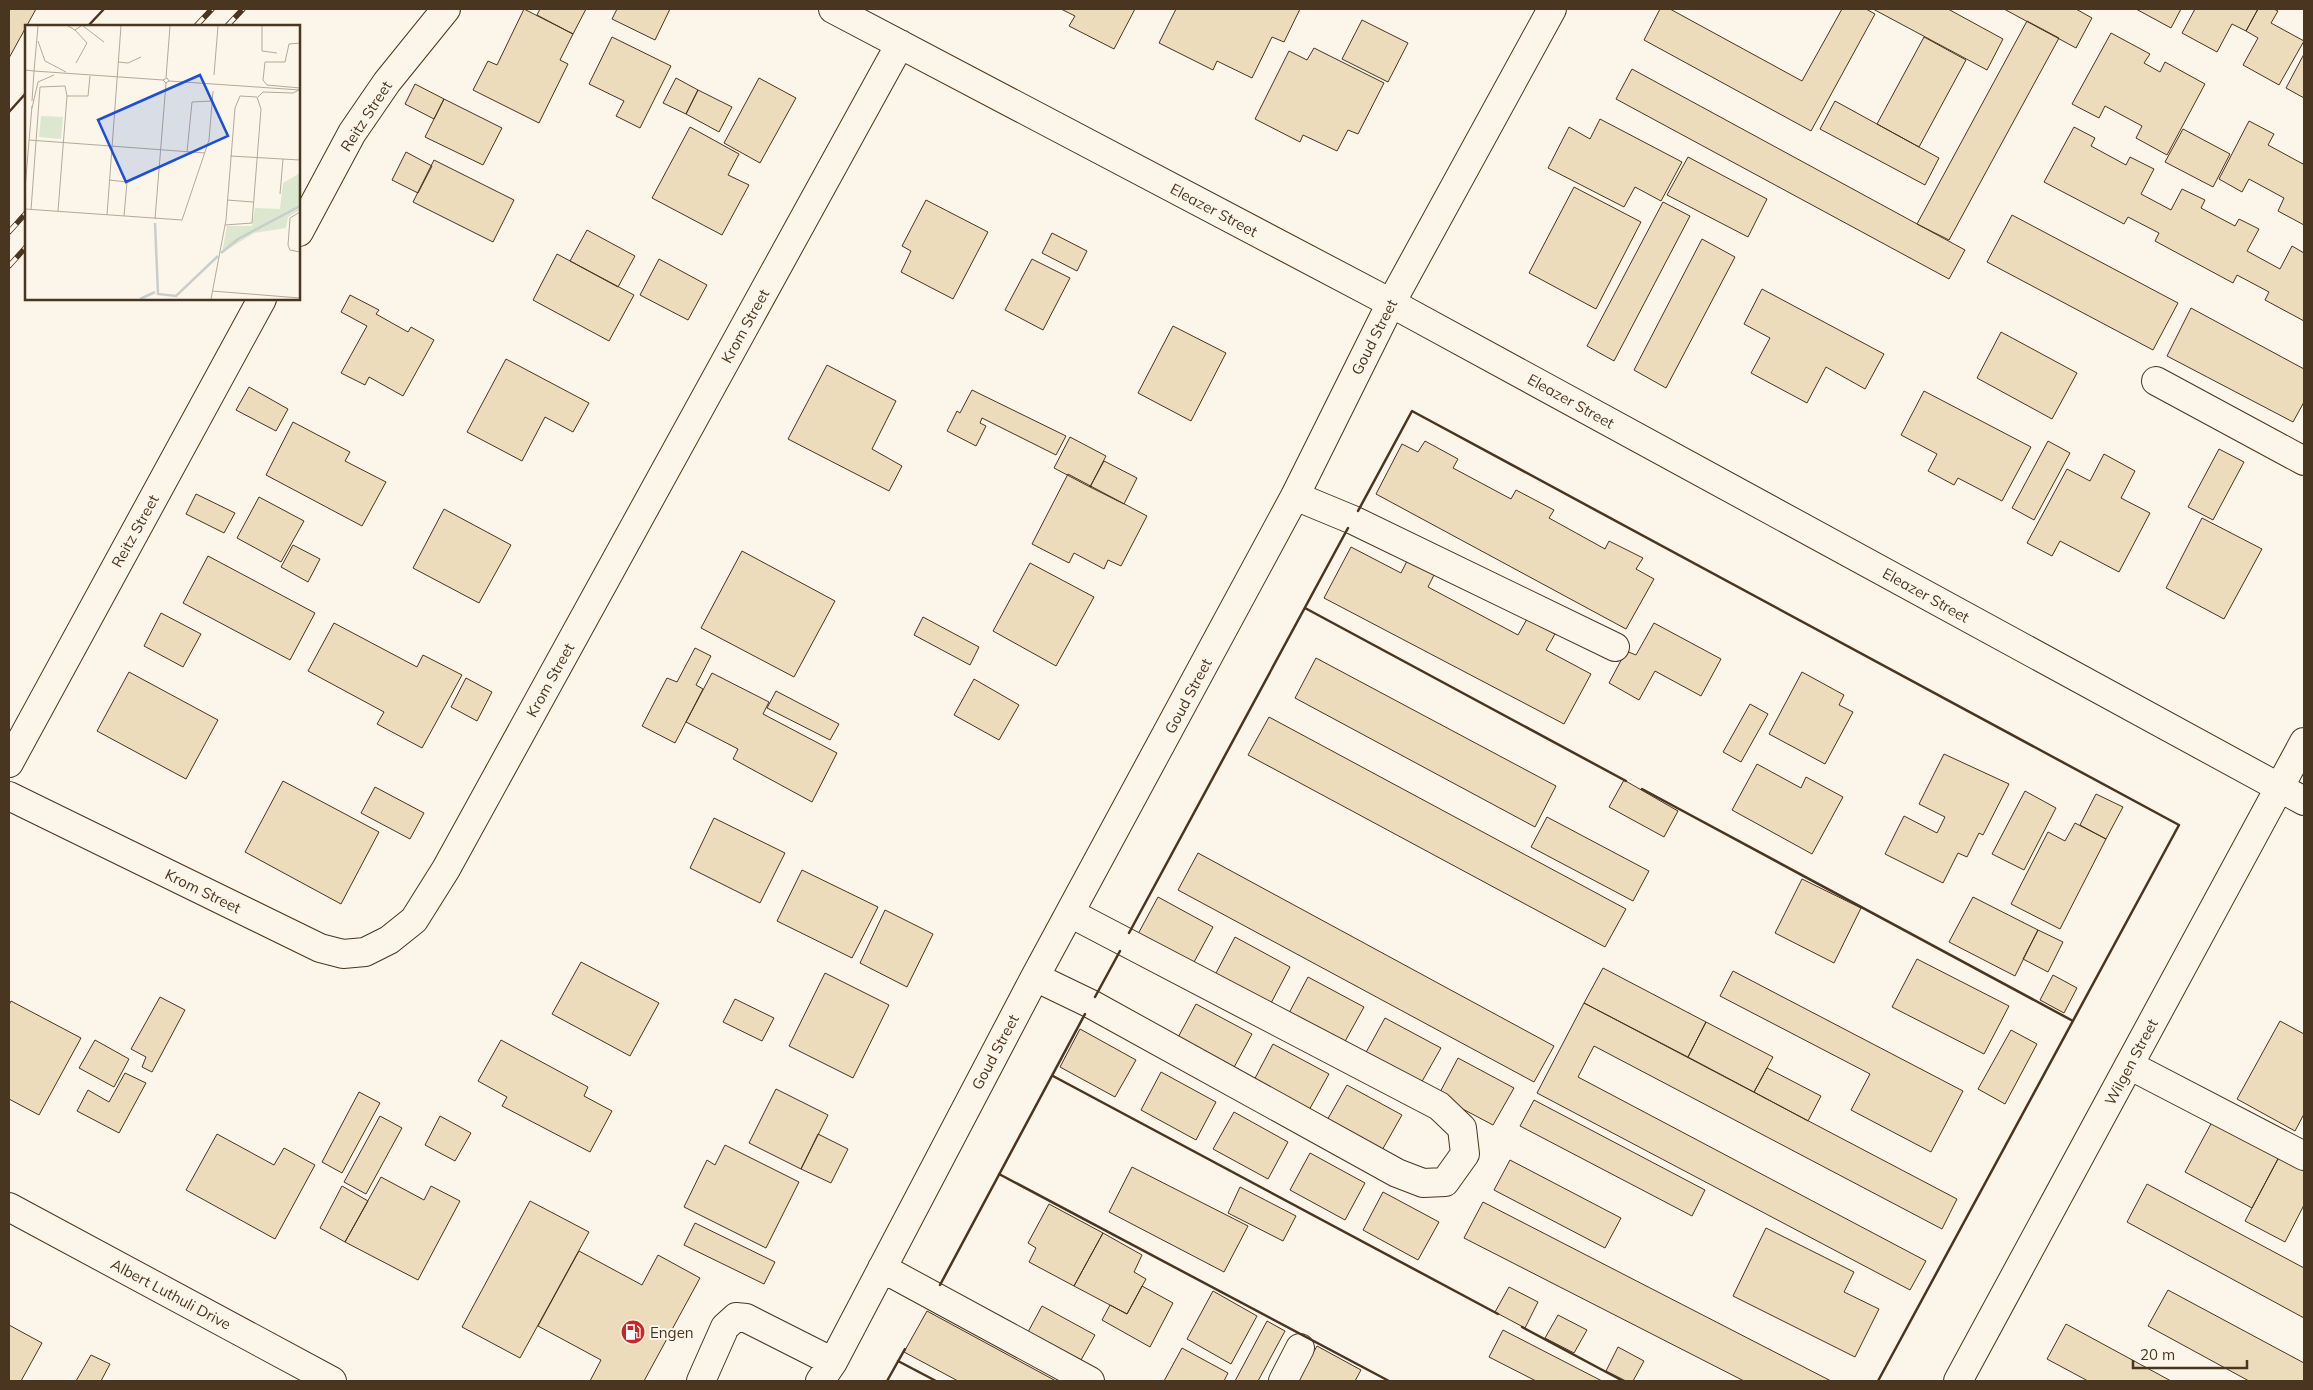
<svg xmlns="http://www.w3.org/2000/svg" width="2313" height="1390" font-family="Mulish,sans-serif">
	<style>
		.building { fill: #ecdcbc; stroke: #4a3520 }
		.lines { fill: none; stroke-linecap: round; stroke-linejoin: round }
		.minor-casing { stroke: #4a3520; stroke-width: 30 }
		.major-casing { stroke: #4a3520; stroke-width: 30 }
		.minor { stroke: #fbf6e9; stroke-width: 28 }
		.major { stroke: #fbf6e9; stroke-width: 28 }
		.rail-casing { stroke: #4a3520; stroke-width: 5.5 }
		.rail { stroke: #fbf6e9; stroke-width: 4; stroke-dasharray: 11; stroke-linecap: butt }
		.wall { stroke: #4a3520; stroke-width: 2.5 }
		.labels { text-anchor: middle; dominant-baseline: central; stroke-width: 4; stroke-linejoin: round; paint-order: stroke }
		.street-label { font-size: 15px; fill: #4a3520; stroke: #fbf6e9 }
		.poi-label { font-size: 15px; fill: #4a3520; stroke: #fbf6e9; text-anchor: start }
		.inset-river { fill: none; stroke: #c9cecd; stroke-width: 2.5 }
		.inset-road { fill: none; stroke: #b4a999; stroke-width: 1 }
		.view { fill: #1d4ed8; fill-opacity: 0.15; stroke: #1d4ed8; stroke-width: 2.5 }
		.inset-edge { fill: none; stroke: #4a3520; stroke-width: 2.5 }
	</style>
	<rect width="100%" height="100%" fill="#fbf6e9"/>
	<path class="building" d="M 9,9 L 36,9 L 9,58 Z
		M 524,9 L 573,34 L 560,60 L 568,64 L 539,123 L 473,90 L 488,61 L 497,65 Z
		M 540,9 L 586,9 L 573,34 L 537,15 Z
		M 617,9 L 670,9 L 655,40 L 612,19 Z
		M 1061,9 L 1135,9 L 1114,49 L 1069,26 L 1075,16 Z
		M 1176,9 L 1300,9 L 1284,42 L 1272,37 L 1252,78 L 1217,61 L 1213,70 L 1159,43 Z
		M 1660,9 L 1670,9 L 1802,81 L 1842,9 L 1866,9 L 1875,14 L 1811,131 L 1644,40 Z
		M 1873,9 L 1948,9 L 2003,39 L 1987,70 Z
		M 2004,9 L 2076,9 L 2092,18 L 2076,48 Z
		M 2136,9 L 2181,9 L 2171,28 Z
		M 2195,9 L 2258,9 L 2246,31 L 2232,24 L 2217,52 L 2182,33 Z
		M 2258,9 L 2274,9 L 2278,11 L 2271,23 L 2304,41 L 2279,85 L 2243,65 L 2258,38 L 2246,31 Z
		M 1362,20 L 1408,43 L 1388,82 L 1342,59 Z
		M 2027,21 L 2059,38 L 1949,240 L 1917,224 Z
		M 2111,33 L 2150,54 L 2144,63 L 2160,72 L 2165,62 L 2205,84 L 2167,155 L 2136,138 L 2142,126 L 2105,106 L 2099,118 L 2072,104 Z
		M 612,37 L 671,66 L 640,128 L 616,116 L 624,101 L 589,84 Z
		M 1924,37 L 1966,60 L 1919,147 L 1877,124 Z
		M 1314,48 L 1384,83 L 1358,134 L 1348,130 L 1337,151 L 1303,135 L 1300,142 L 1255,119 L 1289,51 L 1307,60 Z
		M 2304,54 L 2304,98 L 2286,88 Z
		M 1632,69 L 1965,250 L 1949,279 L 1616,99 Z
		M 676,78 L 698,90 L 686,114 L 663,103 Z
		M 759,78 L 796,98 L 760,163 L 724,143 Z
		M 415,84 L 444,99 L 434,119 L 405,104 Z
		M 698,90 L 732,107 L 719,132 L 686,114 Z
		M 444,99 L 502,128 L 483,165 L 425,137 Z
		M 1835,101 L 1939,158 L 1925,185 L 1820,129 Z
		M 1600,119 L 1682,162 L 1661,201 L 1635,187 L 1624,207 L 1548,168 L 1569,127 L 1590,139 Z
		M 2249,121 L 2274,134 L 2268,145 L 2303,164 L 2304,161 L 2304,225 L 2278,211 L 2284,198 L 2249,179 L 2242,192 L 2219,179 Z
		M 690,127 L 739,154 L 728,175 L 749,185 L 722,235 L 652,198 Z
		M 2074,127 L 2095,138 L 2091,146 L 2126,165 L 2130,157 L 2154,169 L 2141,194 L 2171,210 L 2182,189 L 2205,200 L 2201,208 L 2235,226 L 2239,219 L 2259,229 L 2247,251 L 2280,269 L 2292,246 L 2304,253 L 2304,321 L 2265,300 L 2269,292 L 2237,275 L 2233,283 L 2155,241 L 2159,233 L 2128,217 L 2124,224 L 2044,182 Z
		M 2183,129 L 2230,154 L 2213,187 L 2165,162 Z
		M 406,152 L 432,166 L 418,193 L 392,180 Z
		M 1688,157 L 1767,199 L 1748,237 L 1667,195 Z
		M 434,160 L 514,200 L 493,242 L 413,202 Z
		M 1574,187 L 1641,222 L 1596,309 L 1529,273 Z
		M 926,200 L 988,232 L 953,299 L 901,272 L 911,251 L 902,246 Z
		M 1663,202 L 1690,216 L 1614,361 L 1587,346 Z
		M 2012,215 L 2178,303 L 2153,350 L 1987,262 Z
		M 587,230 L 635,256 L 618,287 L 570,261 Z
		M 1052,233 L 1087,251 L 1077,271 L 1042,253 Z
		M 1702,239 L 1735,257 L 1666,388 L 1634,370 Z
		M 557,254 L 634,295 L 609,341 L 533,300 Z
		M 659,259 L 707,285 L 688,320 L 640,295 Z
		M 1032,259 L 1070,278 L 1043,330 L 1005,310 Z
		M 1762,289 L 1884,354 L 1865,389 L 1826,367 L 1807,403 L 1751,373 L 1770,338 L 1744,324 Z
		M 350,295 L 379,310 L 376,314 L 408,332 L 411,327 L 434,340 L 403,396 L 369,377 L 365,385 L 341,373 L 367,326 L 341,312 Z
		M 2191,308 L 2304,369 L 2304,402 L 2293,422 L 2167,356 Z
		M 1173,326 L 1226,353 L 1191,421 L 1138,393 Z
		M 2001,332 L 2077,373 L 2052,419 L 1977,378 Z
		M 506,359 L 589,403 L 573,432 L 545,417 L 522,461 L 467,432 Z
		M 827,365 L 896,401 L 872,449 L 902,466 L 889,491 L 788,439 Z
		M 249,387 L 288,409 L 276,431 L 236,410 Z
		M 972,390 L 1066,436 L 1056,455 L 982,418 L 980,423 L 986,426 L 976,446 L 947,431 L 957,411 L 960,413 Z
		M 1924,391 L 2031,447 L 2002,501 L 1958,478 L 1954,485 L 1928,471 L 1937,454 L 1901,435 Z
		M 293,422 L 350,452 L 345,461 L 386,482 L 362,526 L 266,475 Z
		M 1070,437 L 1106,456 L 1090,487 L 1054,468 Z
		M 1425,441 L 1458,459 L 1453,468 L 1511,499 L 1516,490 L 1554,510 L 1549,518 L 1605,549 L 1609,541 L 1643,558 L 1636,569 L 1654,579 L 1626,629 L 1376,494 L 1402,444 L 1418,452 Z
		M 2048,441 L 2070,453 L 2034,520 L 2012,508 Z
		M 2219,449 L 2244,462 L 2213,520 L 2188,507 Z
		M 2104,454 L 2135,471 L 2121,498 L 2150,513 L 2119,572 L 2060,541 L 2052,556 L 2027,543 L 2067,469 L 2090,481 Z
		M 1104,461 L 1137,478 L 1124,504 L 1090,487 Z
		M 1068,474 L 1147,516 L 1121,566 L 1108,560 L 1104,569 L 1074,553 L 1069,563 L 1032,544 Z
		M 196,494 L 235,513 L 224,533 L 186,514 Z
		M 259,497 L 304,521 L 281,562 L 237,538 Z
		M 444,509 L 511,545 L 479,603 L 413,568 Z
		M 2202,518 L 2262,549 L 2224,619 L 2166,588 Z
		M 293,545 L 320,559 L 308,582 L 281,567 Z
		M 1351,547 L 1401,573 L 1409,557 L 1436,571 L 1428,587 L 1518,635 L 1527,619 L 1555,634 L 1546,650 L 1591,674 L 1564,724 L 1324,598 Z
		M 742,551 L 835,601 L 794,677 L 701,628 Z
		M 208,556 L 315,613 L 290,660 L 183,603 Z
		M 1030,563 L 1094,597 L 1056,666 L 993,631 Z
		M 161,613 L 201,634 L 183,667 L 144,646 Z
		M 923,617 L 979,647 L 970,665 L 914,635 Z
		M 334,623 L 417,667 L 423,655 L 462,675 L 422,748 L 377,724 L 384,712 L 308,671 Z
		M 1654,623 L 1721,659 L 1701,696 L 1655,671 L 1639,700 L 1609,683 L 1626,651 L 1636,655 Z
		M 695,648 L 711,656 L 696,685 L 703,689 L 675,743 L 642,726 L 667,678 L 677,682 Z
		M 1316,658 L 1556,786 L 1535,827 L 1295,698 Z
		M 129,672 L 218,720 L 186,779 L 97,731 Z
		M 1802,672 L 1844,695 L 1839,705 L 1853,712 L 1825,764 L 1769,734 Z
		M 712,673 L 769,702 L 763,714 L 837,753 L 812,802 L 733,759 L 738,749 L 686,722 Z
		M 466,678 L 492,692 L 477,721 L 451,707 Z
		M 974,679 L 1019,705 L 999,740 L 954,715 Z
		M 776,691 L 839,724 L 830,740 L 767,708 Z
		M 1750,704 L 1768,714 L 1741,762 L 1723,752 Z
		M 1269,717 L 1626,909 L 1605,947 L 1248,755 Z
		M 1944,754 L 2009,784 L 1983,835 L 1979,833 L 1967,857 L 1958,853 L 1943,883 L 1885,854 L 1904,816 L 1937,833 L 1945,817 L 1919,804 Z
		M 1757,764 L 1801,788 L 1806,777 L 1843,797 L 1812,854 L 1732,810 Z
		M 1624,780 L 1678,811 L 1664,837 L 1609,807 Z
		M 283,781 L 379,832 L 341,904 L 245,852 Z
		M 375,787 L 424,813 L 410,839 L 361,813 Z
		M 2025,791 L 2056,808 L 2024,870 L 1992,854 Z
		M 2096,794 L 2123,807 L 2106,839 L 2080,825 Z
		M 1547,817 L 1649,871 L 1633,901 L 1531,847 Z
		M 714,818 L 785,853 L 760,903 L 690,868 Z
		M 2075,823 L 2106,839 L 2060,929 L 2011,904 L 2048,832 L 2065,841 Z
		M 1198,853 L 1554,1046 L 1534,1082 L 1178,890 Z
		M 802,870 L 878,907 L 852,958 L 777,921 Z
		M 1802,879 L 1861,908 L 1834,963 L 1775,933 Z
		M 1158,897 L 1213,927 L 1193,964 L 1138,934 Z
		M 1973,897 L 2038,930 L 2015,976 L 1949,942 Z
		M 885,910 L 933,934 L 907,987 L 860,963 Z
		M 2038,930 L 2063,942 L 2048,972 L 2023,959 Z
		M 1235,937 L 1290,967 L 1270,1005 L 1215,975 Z
		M 1917,959 L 2009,1006 L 1984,1054 L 1892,1007 Z
		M 581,962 L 659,1003 L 630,1056 L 552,1014 Z
		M 1603,968 L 1706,1022 L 1688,1057 L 1584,1003 Z
		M 1733,971 L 1963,1091 L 1931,1152 L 1851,1110 L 1870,1074 L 1720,996 Z
		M 825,973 L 889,1005 L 853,1078 L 789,1046 Z
		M 2053,975 L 2077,988 L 2064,1013 L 2040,1000 Z
		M 1308,977 L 1364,1007 L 1343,1045 L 1288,1015 Z
		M 160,997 L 185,1010 L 152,1072 L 142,1067 L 146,1057 L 131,1049 Z
		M 735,999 L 774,1018 L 762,1041 L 723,1022 Z
		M 11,1001 L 81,1038 L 39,1115 L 9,1099 L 9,1005 Z
		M 1584,1003 L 1957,1199 L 1942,1229 L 1594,1046 L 1578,1077 L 1926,1261 L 1910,1290 L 1537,1093 Z
		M 1196,1004 L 1252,1034 L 1232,1071 L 1176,1041 Z
		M 1385,1018 L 1441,1048 L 1420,1085 L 1364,1056 Z
		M 2280,1021 L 2304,1034 L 2304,1114 L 2295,1131 L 2237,1099 Z
		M 1706,1022 L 1773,1057 L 1754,1092 L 1688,1057 Z
		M 1080,1029 L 1136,1060 L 1115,1097 L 1060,1067 Z
		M 2011,1030 L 2037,1044 L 2005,1104 L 1978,1089 Z
		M 95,1040 L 129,1059 L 114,1087 L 79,1068 Z
		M 501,1040 L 588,1087 L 584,1096 L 612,1111 L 590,1152 L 502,1106 L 507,1097 L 478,1081 Z
		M 1273,1044 L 1329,1074 L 1308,1112 L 1253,1082 Z
		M 1458,1058 L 1514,1088 L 1493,1125 L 1438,1096 Z
		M 1767,1068 L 1821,1096 L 1808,1121 L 1754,1092 Z
		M 1161,1072 L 1216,1102 L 1196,1140 L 1141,1110 Z
		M 125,1073 L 146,1083 L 119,1133 L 77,1111 L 88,1090 L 109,1102 Z
		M 1347,1085 L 1402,1115 L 1381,1152 L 1326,1122 Z
		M 776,1089 L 828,1115 L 801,1169 L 749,1143 Z
		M 359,1092 L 380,1103 L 342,1173 L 322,1162 Z
		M 1534,1100 L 1705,1190 L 1692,1216 L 1520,1126 Z
		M 1234,1112 L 1288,1142 L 1268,1179 L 1213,1149 Z
		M 380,1116 L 402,1128 L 366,1194 L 344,1182 Z
		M 440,1116 L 471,1133 L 455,1161 L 425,1145 Z
		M 2212,1122 L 2279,1157 L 2252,1208 L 2185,1172 Z
		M 217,1134 L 274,1165 L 284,1148 L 315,1165 L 275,1239 L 186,1190 Z
		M 818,1134 L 848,1149 L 831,1183 L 801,1169 Z
		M 725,1145 L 799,1182 L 766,1248 L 684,1207 L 707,1160 L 715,1165 Z
		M 1310,1153 L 1365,1183 L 1345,1220 L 1290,1190 Z
		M 2279,1157 L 2304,1171 L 2304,1205 L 2285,1242 L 2245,1221 Z
		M 1510,1160 L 1621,1218 L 1605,1248 L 1494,1190 Z
		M 1132,1167 L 1248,1226 L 1224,1272 L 1109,1212 Z
		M 381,1177 L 424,1200 L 431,1186 L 460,1201 L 418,1280 L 345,1242 Z
		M 2147,1184 L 2304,1268 L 2304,1318 L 2127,1222 Z
		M 342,1186 L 368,1201 L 345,1242 L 320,1228 Z
		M 1240,1187 L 1296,1216 L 1283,1241 L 1228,1213 Z
		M 1383,1192 L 1439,1222 L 1418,1260 L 1363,1230 Z
		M 530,1201 L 589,1232 L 520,1358 L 462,1327 Z
		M 1483,1202 L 1831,1381 L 1744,1381 L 1464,1238 Z
		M 1049,1204 L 1103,1233 L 1074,1286 L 1029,1262 L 1036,1248 L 1028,1243 Z
		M 695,1223 L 775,1262 L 764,1284 L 684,1245 Z
		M 1766,1228 L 1854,1272 L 1844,1292 L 1879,1309 L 1855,1357 L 1733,1296 Z
		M 1103,1233 L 1142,1255 L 1134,1272 L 1146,1279 L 1127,1314 L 1074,1286 Z
		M 579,1251 L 642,1285 L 658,1255 L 700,1278 L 644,1381 L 590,1381 L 601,1360 L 538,1326 Z
		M 1142,1286 L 1173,1303 L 1150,1347 L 1102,1320 L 1110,1305 L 1127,1314 Z
		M 1509,1287 L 1538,1302 L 1525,1328 L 1495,1312 Z
		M 2168,1290 L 2304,1363 L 2304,1381 L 2249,1381 L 2148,1326 Z
		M 1213,1291 L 1257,1316 L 1231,1364 L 1187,1339 Z
		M 1042,1306 L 1095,1335 L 1081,1360 L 1028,1332 Z
		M 927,1311 L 1056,1381 L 958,1381 L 904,1352 Z
		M 1558,1315 L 1587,1330 L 1574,1353 L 1545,1338 Z
		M 1267,1321 L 1285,1331 L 1258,1381 L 1235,1381 Z
		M 2066,1324 L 2171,1381 L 2088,1381 L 2047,1359 Z
		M 9,1325 L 42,1343 L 21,1381 L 9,1381 Z
		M 1503,1330 L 1602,1381 L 1536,1381 L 1489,1357 Z
		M 1317,1346 L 1361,1370 L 1355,1381 L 1297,1381 Z
		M 1618,1347 L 1644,1361 L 1633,1381 L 1626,1381 L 1606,1371 Z
		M 1182,1348 L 1228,1373 L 1224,1381 L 1164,1381 Z
		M 91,1355 L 110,1364 L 101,1381 L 76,1381 Z"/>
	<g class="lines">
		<defs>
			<path id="minor" d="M 833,9 L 1391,303 L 2304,801
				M 299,232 L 352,133 L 387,82 L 446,9
				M 2156,381 L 2304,461
				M 1295,496 L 1353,520 L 1615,647
				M 9,763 L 262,299
				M 9,796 L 320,948 L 343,954 L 365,952 L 389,940 L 414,920 L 446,869 L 900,44
				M 1035,977 L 1091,1004 L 1397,1173 L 1423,1183 L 1445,1182 L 1465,1154 L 1462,1128 L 1439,1106 L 1070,913
				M 2129,1065 L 2304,1156
				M 882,1268 L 1090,1381
				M 701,1381 L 725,1327 L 736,1317 L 746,1318 L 833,1362
				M 820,1381 L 833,1362 L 1035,977 L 1295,496 L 1391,303 L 1552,9
				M 1283,1381 L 1300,1348
				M 1958,1381 L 2304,742"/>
			<path id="major" d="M 9,1207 L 332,1381"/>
		</defs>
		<use href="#minor" class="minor-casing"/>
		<use href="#major" class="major-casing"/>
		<use href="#minor" class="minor"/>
		<use href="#major" class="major"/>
		<defs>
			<path id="rail" d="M 196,26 L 212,9
				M 227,26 L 243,9
				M 9,232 L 26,213
				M 9,266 L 26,247"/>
		</defs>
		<use href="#rail" class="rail-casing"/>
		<use href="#rail" class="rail"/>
		<path class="wall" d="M 88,26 L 104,9
			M 9,112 L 26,93
			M 1358,511 L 1412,411 L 2179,825 L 1878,1381
			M 1305,608 L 1626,781
			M 1642,789 L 2073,1021
			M 1129,933 L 1348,528
			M 1095,997 L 1120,951
			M 1053,1076 L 1498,1314
			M 999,1174 L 1389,1381
			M 940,1285 L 1085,1014
			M 1522,1327 L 1623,1381
			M 898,1361 L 936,1381
			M 887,1381 L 905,1349"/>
	</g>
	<defs>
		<symbol id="fuel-disc" viewBox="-11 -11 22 22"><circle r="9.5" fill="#c62828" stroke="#fbf6e9"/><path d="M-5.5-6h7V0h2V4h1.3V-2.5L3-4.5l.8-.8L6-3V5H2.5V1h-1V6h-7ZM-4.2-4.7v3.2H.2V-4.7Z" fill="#fff"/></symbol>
	</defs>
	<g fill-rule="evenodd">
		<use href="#fuel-disc" x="619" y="1318" width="28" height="28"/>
	</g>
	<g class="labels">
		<g class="street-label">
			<text transform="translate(366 116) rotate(-57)">Reitz Street</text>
			<text transform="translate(1214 210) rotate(28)">Eleazer Street</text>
			<text transform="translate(745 326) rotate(-61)">Krom Street</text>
			<text transform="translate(1374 337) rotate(-63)">Goud Street</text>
			<text transform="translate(1571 401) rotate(29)">Eleazer Street</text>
			<text transform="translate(135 531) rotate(-61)">Reitz Street</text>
			<text transform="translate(1926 595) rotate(29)">Eleazer Street</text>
			<text transform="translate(550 680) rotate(-61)">Krom Street</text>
			<text transform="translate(1188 696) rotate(-62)">Goud Street</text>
			<text transform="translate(203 891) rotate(26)">Krom Street</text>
			<text transform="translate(995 1052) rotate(-62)">Goud Street</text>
			<text transform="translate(2131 1062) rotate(-62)">Wilgen Street</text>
			<text transform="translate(171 1294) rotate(28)">Albert Luthuli Drive</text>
		</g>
		<g class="poi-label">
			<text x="650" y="1332">Engen</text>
		</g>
	</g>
	<g transform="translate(25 25)">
		<rect width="275" height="275" fill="#fbf6e9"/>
		<path d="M 16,91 L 38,92 L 36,114 L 14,112 ZM 275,148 L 275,185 L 263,192 L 261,203 L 229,208 L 197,228 L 202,201 L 227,201 L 230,183 L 255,184 L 258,158 Z" fill="#dce7d0"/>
		<path class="inset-river" d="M 130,198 L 133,269 L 151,271 L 193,231M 196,228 L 213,214 L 275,181M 115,274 L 130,267"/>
		<path class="inset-road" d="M 13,1 L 9,46 L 138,55M 43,1 L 50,5 L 56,1M 58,1 L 79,17M 237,1 L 237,26 L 252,28M 50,5 L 62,18 L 51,38M 13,16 L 20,36 L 41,47M 275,18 L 264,19 L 260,37 L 240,37 L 238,55 L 242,60 L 275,63M 93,37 L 103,38 L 116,32M 0,45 L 9,46 L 7,76M 189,50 L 193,1M 141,53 L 145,1M 144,56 L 142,53 L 138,55 L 141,58 L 144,56 L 275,65M 233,72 L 238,67 L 268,68 L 274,65M 7,83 L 13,57 L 29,50M 4,115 L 180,128M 162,127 L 167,77 L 187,76M 205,131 L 275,135M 84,155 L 102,157 L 99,191M 0,164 L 7,81M 255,169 L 258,134M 202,175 L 228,177M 0,184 L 157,195 L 184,115 L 188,66M 6,185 L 15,62 L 40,61 L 42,71M 33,186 L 42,71 L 63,71 L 65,51M 275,187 L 265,193 L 263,220 L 265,225 L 275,227M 82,190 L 96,1M 130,194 L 141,58M 187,266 L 275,273M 186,274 L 201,195 L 210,83 L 215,71 L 232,72 L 236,84 L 227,198 L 200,200"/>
		<path class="view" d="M 175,50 L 203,111 L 101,157 L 73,95 Z"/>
		<rect width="275" height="275" class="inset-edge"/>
	</g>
	<rect width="2313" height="1390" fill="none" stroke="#4a3520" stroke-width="20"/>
	<path d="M2133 1360v8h114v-8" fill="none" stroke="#4a3520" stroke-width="2.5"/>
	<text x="2140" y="1360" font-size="15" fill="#4a3520" stroke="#fbf6e9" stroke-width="4" paint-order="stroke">20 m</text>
</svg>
